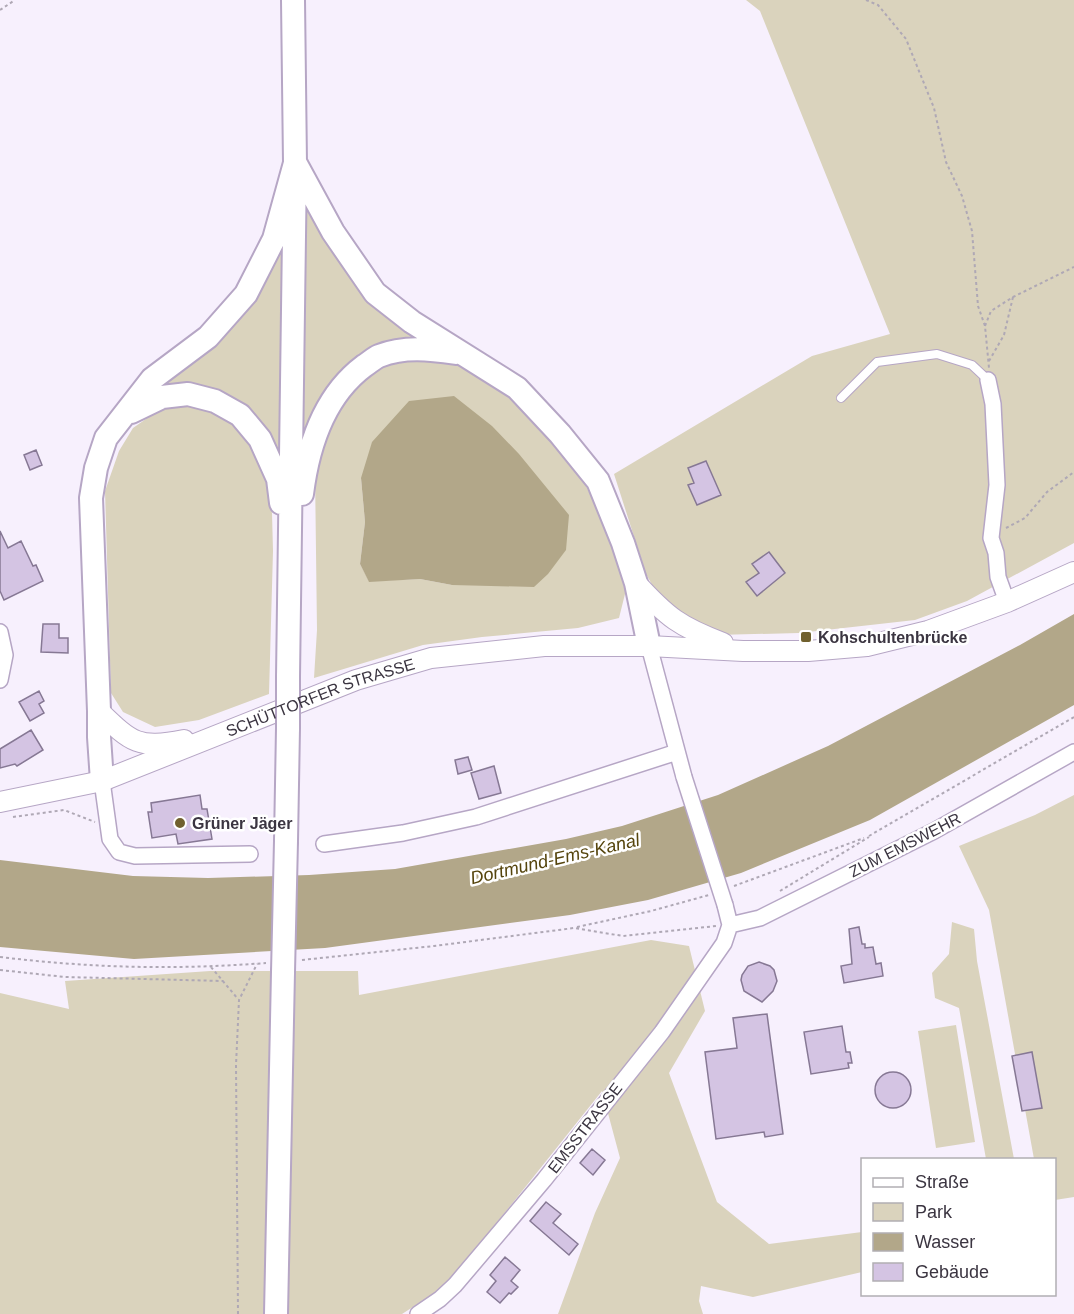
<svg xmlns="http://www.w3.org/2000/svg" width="1074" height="1314" font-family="Arial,sans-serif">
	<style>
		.green { fill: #dad3bd; fill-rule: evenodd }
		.water { fill: #b2a789 }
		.building { fill: #d4c4e3; stroke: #867894; stroke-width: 1.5 }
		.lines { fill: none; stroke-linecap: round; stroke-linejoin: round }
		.service-casing { stroke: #b6a6c5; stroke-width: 10 }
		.minor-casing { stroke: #b6a6c5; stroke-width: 18 }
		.secondary-casing { stroke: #b6a6c5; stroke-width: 22 }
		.primary-casing { stroke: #b6a6c5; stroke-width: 26 }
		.path { stroke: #afa8b5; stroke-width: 2; stroke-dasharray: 3 3; stroke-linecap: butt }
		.service { stroke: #fff; stroke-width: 8 }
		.minor { stroke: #fff; stroke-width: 15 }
		.secondary { stroke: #fff; stroke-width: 20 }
		.primary { stroke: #fff; stroke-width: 22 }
		.minor-bridge-casing { stroke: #b6a6c5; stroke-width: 18; stroke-linecap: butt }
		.primary-bridge-casing { stroke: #b6a6c5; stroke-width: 26; stroke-linecap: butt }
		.minor-bridge { stroke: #fff; stroke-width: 15 }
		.primary-bridge { stroke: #fff; stroke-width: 22 }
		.poi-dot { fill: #70602e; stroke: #fff; stroke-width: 2 }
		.labels { text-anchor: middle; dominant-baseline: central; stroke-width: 5; stroke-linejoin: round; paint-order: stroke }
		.poi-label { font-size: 16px; font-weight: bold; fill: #3b3541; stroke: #fff; text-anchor: start }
		.street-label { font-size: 16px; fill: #3b3541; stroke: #fff }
		.water-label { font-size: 18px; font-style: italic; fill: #55440c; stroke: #fff }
	</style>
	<rect width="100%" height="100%" fill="#f7f0fd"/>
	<path class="green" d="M 746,0 L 1074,0 L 1074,543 L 967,601 L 915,620 L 799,633 L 715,635 L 686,621 L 655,590 L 646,574 L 614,474 L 812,356 L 890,334 L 760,11 Z
		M 295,165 L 332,232 L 412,323 L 420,347 L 347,378 L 304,474 L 290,578 Z
		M 285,229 L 284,472 L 247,408 L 152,392 L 208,349 Z
		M 414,355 L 458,362 L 507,392 L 554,438 L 585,484 L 613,539 L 626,590 L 619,618 L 578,628 L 482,637 L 423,645 L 314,678 L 317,630 L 315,473 L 325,431 L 352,385 L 379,364 ZM 361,478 L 452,585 L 420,579 L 369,581 L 360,564 L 365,522 Z
		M 166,405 L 201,405 L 225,417 L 246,437 L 265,472 L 272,513 L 273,551 L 269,694 L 199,720 L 155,727 L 123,712 L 111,693 L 105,491 L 119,451 L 133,428 Z
		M 1074,795 L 1074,1197 L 1055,1200 L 1054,1160 L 1034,1159 L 989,910 L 959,846 L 1035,815 Z
		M 952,922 L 974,929 L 977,961 L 1014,1159 L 986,1159 L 959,1008 L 935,998 L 932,973 L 949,954 Z
		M 651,940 L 689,946 L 705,1011 L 669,1073 L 717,1202 L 769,1244 L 862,1232 L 862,1272 L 753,1297 L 701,1286 L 699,1301 L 703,1314 L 558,1314 L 595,1213 L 620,1158 L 602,1091 L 447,1285 L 402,1314 L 0,1314 L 0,993 L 69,1009 L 65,981 L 210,971 L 358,971 L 359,995 Z
		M 956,1025 L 975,1142 L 936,1148 L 918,1031 Z"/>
	<path class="water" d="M 454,396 L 492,426 L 519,454 L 569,515 L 566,550 L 548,574 L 534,587 L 452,585 L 420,579 L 369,582 L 360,564 L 365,522 L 361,478 L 372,442 L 409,401 Z
		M 1074,614 L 1074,705 L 870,820 L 741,873 L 648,900 L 570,915 L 325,948 L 134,959 L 0,947 L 0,860 L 133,876 L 208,878 L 309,875 L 395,869 L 566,839 L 622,826 L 718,795 L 828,746 L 1020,645 Z"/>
	<path class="building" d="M 36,450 L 42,465 L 30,470 L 24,455 Z
		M 706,461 L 721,495 L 697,505 L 688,485 L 694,483 L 688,468 Z
		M 0,531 L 8,548 L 21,541 L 33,566 L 36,565 L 43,581 L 4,600 L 0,591 Z
		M 769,552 L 785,573 L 757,596 L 746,582 L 759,573 L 752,564 Z
		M 43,624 L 59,624 L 59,638 L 68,638 L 68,653 L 41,652 Z
		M 39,691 L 44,701 L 39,704 L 44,713 L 30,721 L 19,702 Z
		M 31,730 L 43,750 L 17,766 L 15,764 L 0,768 L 0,749 Z
		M 468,757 L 472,770 L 458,774 L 455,760 Z
		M 494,766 L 501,793 L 479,799 L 471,773 Z
		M 200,795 L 202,809 L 207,809 L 212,839 L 178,844 L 176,834 L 152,838 L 148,812 L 152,812 L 151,803 Z
		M 859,927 L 862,944 L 865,944 L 865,948 L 873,947 L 876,964 L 881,963 L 883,976 L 844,983 L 841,966 L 852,964 L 849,929 Z
		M 759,962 L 770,966 L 774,970 L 777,981 L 773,991 L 762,1002 L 744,991 L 741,980 L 742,975 L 748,966 Z
		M 767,1014 L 783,1134 L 765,1137 L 764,1132 L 716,1139 L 705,1052 L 737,1048 L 733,1018 Z
		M 842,1026 L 846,1052 L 850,1052 L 852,1063 L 848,1063 L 849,1068 L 811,1074 L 804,1032 Z
		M 1032,1052 L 1042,1108 L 1022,1111 L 1012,1056 Z
		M875 1090a18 18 0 1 1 36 0a18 18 0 1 1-36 0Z
		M 592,1149 L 605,1160 L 593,1175 L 580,1163 Z
		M 546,1202 L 561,1214 L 553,1223 L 578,1244 L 569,1255 L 530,1221 Z
		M 505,1257 L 520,1270 L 511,1281 L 518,1287 L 511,1294 L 509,1293 L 500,1303 L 487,1292 L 496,1281 L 490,1275 Z"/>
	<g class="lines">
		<defs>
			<path id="service" d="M 841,398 L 877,362 L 937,354 L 972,365 L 988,380"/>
			<path id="minor" d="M 988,380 L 993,404 L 997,485 L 991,538 L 996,553 L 998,577 L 1007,602
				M 0,632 L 5,655 L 0,680
				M 649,646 L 684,777
				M 102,781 L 110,839 L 119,852 L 135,856 L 250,854
				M 324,844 L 403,833 L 476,817 L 677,752
				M 730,925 L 760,918 L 934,831 L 1074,752
				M 418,1314 L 440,1299 L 455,1285 L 544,1180 L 662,1032 L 724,943 L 730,925 L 725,905"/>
			<g id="secondary">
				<path d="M 636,583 C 667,617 680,627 723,643"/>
				<path d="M 99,711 C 132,743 138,749 184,740"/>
				<path id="s1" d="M 0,802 L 102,781 L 356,680 L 431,658 L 544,646 L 649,646 L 743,651 L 808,651 L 867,646 L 928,631 L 1007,602 L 1074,572"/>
			</g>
			<path id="primary" d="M 296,164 L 333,232 L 375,293 L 412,322 L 517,388 L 560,434 L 598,481 L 623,543 L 636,583 L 649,646
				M 131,412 L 162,397 L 188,394 L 215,401 L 240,415 L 260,439 L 278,479 L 281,503
				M 302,494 C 308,446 324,396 364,366 C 369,363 374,358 379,356 C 404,346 430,349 456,353
				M 288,677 L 295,163 L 293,0
				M 102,781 L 99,737 L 99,711 L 91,498 L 96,468 L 106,438 L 152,379 L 208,337 L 246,294 L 274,239 L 295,163
				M 286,841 L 288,728
				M 276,1314 L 283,972"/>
		</defs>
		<use href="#service" class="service-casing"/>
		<use href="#minor" class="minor-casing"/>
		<use href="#secondary" class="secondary-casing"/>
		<use href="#primary" class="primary-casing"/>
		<path class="path" d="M 866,0 L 878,5 L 906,39 L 934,108 L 946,162 L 962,196 L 972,231 L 978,306 L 985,326 L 989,368
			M 0,10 L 15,0
			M 985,326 L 991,311 L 1013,297 L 1074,267
			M 989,361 L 1004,335 L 1013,297
			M 1006,528 L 1025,518 L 1047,492 L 1074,472
			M 13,817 L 64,810 L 95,822
			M 869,836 L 1074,717
			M 734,886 L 864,838
			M 780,891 L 869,837
			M 577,927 L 651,911 L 709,895
			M 0,957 C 92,968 174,970 266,963
			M 302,960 L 434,946 L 574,928 L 623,936 L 716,926
			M 211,967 L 238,999
			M 0,970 L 65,977 L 223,981
			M 238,1314 L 236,1065 L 239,1000 L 257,964"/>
		<use href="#service" class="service"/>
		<use href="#minor" class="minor"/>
		<use href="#secondary" class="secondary"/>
		<use href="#primary" class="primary"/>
		<defs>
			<path id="minor-bridge" d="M 684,777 L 725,905"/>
			<path id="primary-bridge" d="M 288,728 L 288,677
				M 283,972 L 286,841"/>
		</defs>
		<use href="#minor-bridge" class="minor-bridge-casing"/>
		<use href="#primary-bridge" class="primary-bridge-casing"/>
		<use href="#minor-bridge" class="minor-bridge"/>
		<use href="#primary-bridge" class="primary-bridge"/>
	</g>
	<g class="poi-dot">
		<rect x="800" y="631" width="12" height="12" rx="3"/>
		<circle cx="180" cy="823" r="6"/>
	</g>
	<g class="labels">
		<g class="poi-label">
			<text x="818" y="637">Kohschultenbrücke</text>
			<text x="192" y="823">Grüner Jäger</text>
		</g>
		<g class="street-label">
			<text stroke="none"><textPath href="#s1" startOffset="338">SCHÜTTORFER STRASSE</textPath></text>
			<text transform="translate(905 845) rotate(-27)">ZUM EMSWEHR</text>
			<text transform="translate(585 1128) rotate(-52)">EMSSTRASSE</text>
		</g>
		<g class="water-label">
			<text transform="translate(555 859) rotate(-13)">Dortmund-Ems-Kanal</text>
		</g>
	</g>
	<rect x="861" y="1158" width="195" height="138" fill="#ffffff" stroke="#b1aeb3" stroke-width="1.5"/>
	<rect x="873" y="1178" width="30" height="9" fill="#ffffff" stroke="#b1aeb3" stroke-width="1.5"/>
	<text x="915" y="1188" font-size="18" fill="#3b3541">Straße</text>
	<rect x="873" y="1203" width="30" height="18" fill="#dad3bd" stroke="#b1aeb3" stroke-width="1.5"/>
	<text x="915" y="1218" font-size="18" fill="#3b3541">Park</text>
	<rect x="873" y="1233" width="30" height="18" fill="#b2a789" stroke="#b1aeb3" stroke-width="1.5"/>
	<text x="915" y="1248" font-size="18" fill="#3b3541">Wasser</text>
	<rect x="873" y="1263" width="30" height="18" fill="#d4c4e3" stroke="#b1aeb3" stroke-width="1.5"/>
	<text x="915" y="1278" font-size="18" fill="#3b3541">Gebäude</text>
</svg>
